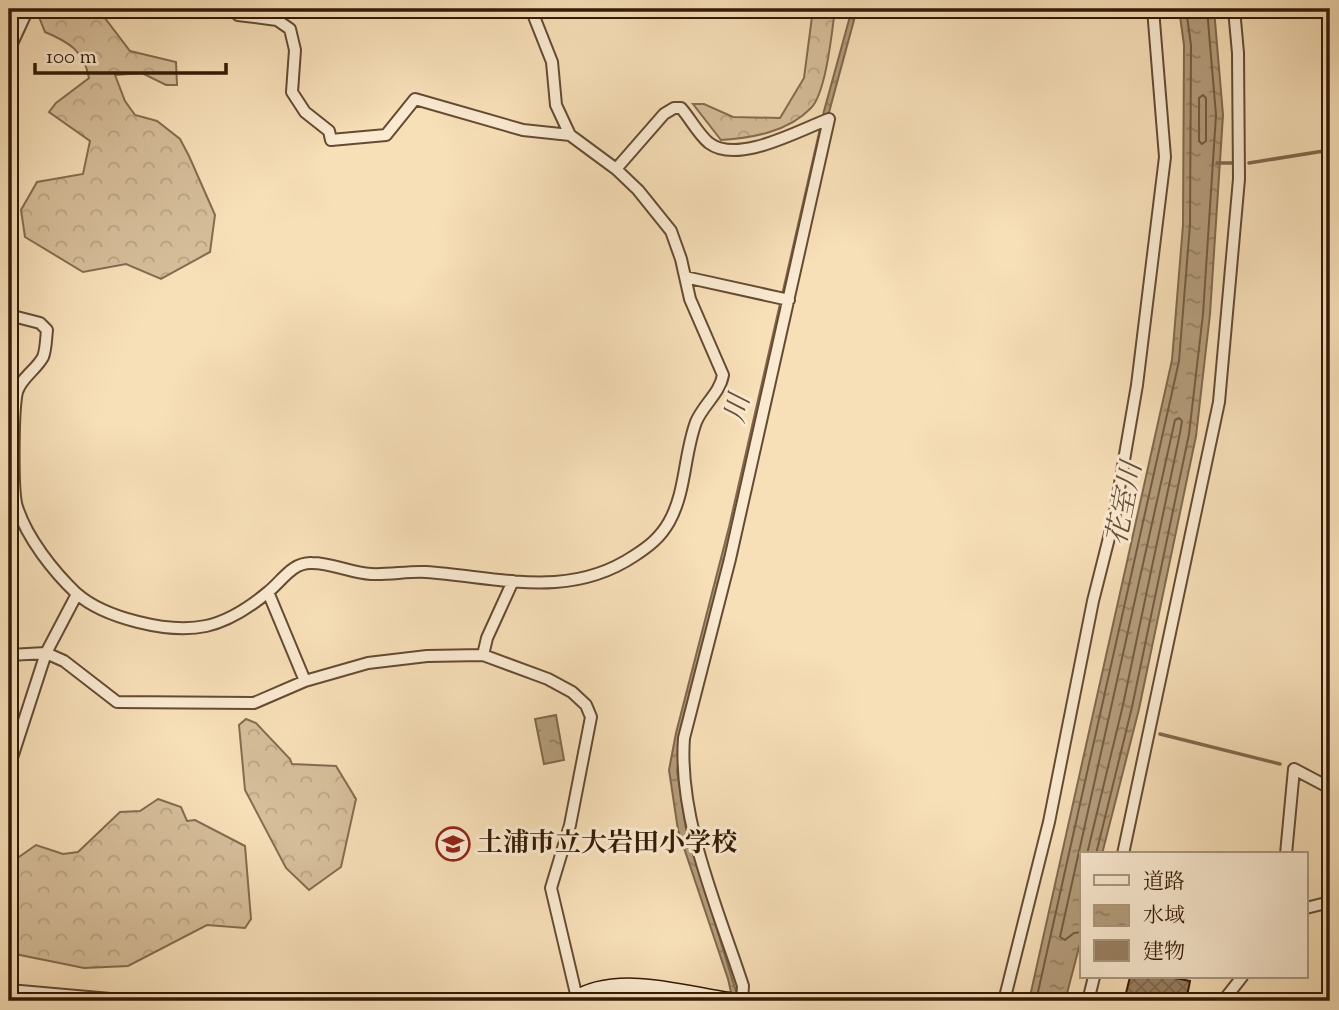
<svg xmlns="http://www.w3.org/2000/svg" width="1339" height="1010" font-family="'Sorts Mill Goudy','Noto Serif JP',serif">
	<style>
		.forest { fill: url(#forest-crowns); stroke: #846c50; stroke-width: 2 }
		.water { fill: url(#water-ripples); stroke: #80684c; stroke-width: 2 }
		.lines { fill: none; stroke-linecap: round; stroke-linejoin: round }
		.shore { stroke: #745b40; stroke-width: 2 }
		.stream { stroke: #80684c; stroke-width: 3.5 }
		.building { fill: url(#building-cross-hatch); stroke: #331a05; stroke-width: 2 }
		.street-casing { stroke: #644b32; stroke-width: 14 }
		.secondary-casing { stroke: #331a05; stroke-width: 19 }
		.street { stroke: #faead1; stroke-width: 10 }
		.secondary { stroke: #faead1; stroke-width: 16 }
		.labels { text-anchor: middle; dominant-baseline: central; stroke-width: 6; stroke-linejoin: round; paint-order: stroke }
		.poi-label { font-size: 26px; font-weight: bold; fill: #331a05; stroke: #faead1; text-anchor: start }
		.water-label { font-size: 28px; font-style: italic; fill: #674e34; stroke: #faead1 }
	</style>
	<defs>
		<pattern id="forest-crowns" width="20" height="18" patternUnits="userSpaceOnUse" patternTransform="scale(1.75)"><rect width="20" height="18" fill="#d6be9a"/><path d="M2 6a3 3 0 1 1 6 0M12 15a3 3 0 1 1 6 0" fill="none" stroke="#b8a383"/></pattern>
		<pattern id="water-ripples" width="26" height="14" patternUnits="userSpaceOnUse" patternTransform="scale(1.75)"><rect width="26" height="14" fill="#b49c7b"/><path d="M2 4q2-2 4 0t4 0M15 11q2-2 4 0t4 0" fill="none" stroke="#937e63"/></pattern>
		<pattern id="building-cross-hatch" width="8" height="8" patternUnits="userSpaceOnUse" patternTransform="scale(1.75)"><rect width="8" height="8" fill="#998062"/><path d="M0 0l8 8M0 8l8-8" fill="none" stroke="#7d684f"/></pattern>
	</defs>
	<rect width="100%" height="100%" fill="#f7dfb8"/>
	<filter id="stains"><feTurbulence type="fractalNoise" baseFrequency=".00286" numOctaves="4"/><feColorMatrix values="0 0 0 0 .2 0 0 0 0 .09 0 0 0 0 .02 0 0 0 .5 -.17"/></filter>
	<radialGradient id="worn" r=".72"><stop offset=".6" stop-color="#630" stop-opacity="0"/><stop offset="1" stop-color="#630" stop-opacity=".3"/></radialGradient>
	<path class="forest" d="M 46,9 L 98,9 L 130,51 L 176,62 L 177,85 L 166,85 L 142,73 L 115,75 L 125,101 L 135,115 L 157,121 L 180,139 L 189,156 L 215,215 L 210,252 L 161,279 L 126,264 L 83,272 L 25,237 L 21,210 L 37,182 L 83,174 L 90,141 L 49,112 L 56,103 L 89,78 C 84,51 69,42 45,32 L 39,17 Z
		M 813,9 L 835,9 C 832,32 826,93 811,108 C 788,132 752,138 721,140 L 693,104 L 704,104 L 733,117 L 780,118 L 804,78 Z
		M 246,719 L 256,723 L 290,759 L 292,764 L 336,766 L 356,799 L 341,867 L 309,890 L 286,868 L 245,790 L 239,725 Z
		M 158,799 L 181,807 L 187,821 L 195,820 L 245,846 L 251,919 L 245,928 L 207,925 L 128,966 L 84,968 L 20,955 L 9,947 L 9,864 L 36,845 L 63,854 L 78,852 L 120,812 L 140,811 Z"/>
	<path class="water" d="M 852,9 L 857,9 L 828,116 L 788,297 L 683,735 L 677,771 L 686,829 L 739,1001 L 733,1001 L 728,979 L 678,830 L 669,770 L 676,733 L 729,527 L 824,111 Z
		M 1179,9 L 1214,9 L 1223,115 L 1210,314 L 1196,436 L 1139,709 L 1102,854 L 1082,854 L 1082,936 L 1065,1001 L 1029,1001 L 1172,360 L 1183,225 L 1184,45 Z
		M 556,715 L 564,760 L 544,764 L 535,719 Z"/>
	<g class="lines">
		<path class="shore" d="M 1203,95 L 1206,98 L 1206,141 L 1202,144 L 1199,141 L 1199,98 Z
			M 1096,854 L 1132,707 L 1189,434 L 1203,314 L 1216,115 L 1207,9
			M 1082,932 L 1074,933 L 1065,940 L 1060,937 L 1175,420 L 1179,418 L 1182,421 L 1180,433 L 1123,705 L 1087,854
			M 1036,1001 L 1179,361 L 1190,225 L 1191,45 L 1186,9"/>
		<path class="stream" d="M 1217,163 L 1232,163
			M 1249,163 L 1330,150
			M 1160,734 L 1280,764"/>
	</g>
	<path class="building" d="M 1130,977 L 1170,977 L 1190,981 L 1186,1001 L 1124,1001 Z"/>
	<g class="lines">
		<defs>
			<path id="street" d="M 531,9 L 552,62 L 556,105 L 570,135
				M 9,50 L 28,9
				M 616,169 L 664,114 L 674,108 L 681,108 C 690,118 698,134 709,143 C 738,165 799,130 829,119
				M 685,277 L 789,300
				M 9,315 L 40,323 L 47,330 C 46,338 46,350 43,357 C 36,370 21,378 17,392 C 13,409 12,492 17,507 C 27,538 53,571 76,593 C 104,618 169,634 206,626 C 229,621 250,607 268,592 C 282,581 292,562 312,563 C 332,563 351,573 371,574 C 389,575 408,571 426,572 C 499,577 568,600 634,556 C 648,547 660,538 669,522 C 686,492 684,454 696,422 C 703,405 720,393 723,375 L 690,299 L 681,259 L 671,231 L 638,190 L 616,169 L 570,135 L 523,130 L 415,99 L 386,135 L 331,140 L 329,131 L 305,112 L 292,92 L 295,50 L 290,29 L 277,20 L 238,15 L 233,9
				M 268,592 L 305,681
				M 9,655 L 46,653 L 64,661 L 117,702 L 254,703 L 305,681 L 368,663 L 427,656 L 483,655 L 548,679 L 572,692 L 586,705 L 591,717 L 570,825 L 551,888 L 577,998
				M 483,655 L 487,638 L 513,581
				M 9,767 L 46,653 L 77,594
				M 1123,854 L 1219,402 L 1239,179 L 1238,53 L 1234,9
				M 1286,854 L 1294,769 L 1330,788
				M 1306,908 L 1330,902
				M 607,988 L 615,1001
				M 9,990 L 133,1001
				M 742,1001 L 743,986 C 718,909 678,819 684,738 L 730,559 L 829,119
				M 1004,1001 L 1049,822 L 1093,601 L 1114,518 L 1137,385 L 1165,157 L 1153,9
				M 1088,1001 L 1094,977
				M 1223,1001 L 1242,977"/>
			<path id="secondary" d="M 573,1001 C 615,973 682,994 729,1001"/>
		</defs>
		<use href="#street" class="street-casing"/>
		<use href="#secondary" class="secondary-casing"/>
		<use href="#street" class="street"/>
		<use href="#secondary" class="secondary"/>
	</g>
	<defs>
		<symbol id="school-ring" viewBox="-11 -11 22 22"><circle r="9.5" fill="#faead1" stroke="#8f2418" stroke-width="1.5"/><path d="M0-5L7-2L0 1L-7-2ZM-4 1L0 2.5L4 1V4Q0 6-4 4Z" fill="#8f2418"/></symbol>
	</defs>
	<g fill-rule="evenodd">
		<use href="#school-ring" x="434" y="825" width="38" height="38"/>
	</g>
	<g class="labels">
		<g class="poi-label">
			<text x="477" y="844">土浦市立大岩田小学校</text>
		</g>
		<g class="water-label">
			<text transform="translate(739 409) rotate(-77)">川</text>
			<text transform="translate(1126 504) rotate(-79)">花室川</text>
		</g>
	</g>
	<rect width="1339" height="1010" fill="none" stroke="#f7dfb8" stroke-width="35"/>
	<rect x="10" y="10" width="1318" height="989" fill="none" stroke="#331a05" stroke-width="3.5"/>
	<rect x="18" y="18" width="1304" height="975" fill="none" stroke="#331a05" stroke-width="2"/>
	<rect x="1080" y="852" width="228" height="126" fill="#faead1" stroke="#aa977f" stroke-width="2"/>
	<rect x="1094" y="875" width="35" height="10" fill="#faead1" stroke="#aa977f" stroke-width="2"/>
	<text x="1143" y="888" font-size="21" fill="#331a05">道路</text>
	<rect x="1094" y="905" width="35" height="21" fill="url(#water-ripples)" stroke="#aa977f" stroke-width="2"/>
	<text x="1143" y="922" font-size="21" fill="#331a05">水域</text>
	<rect x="1094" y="940" width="35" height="21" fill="#998062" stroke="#aa977f" stroke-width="2"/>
	<text x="1143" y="958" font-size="21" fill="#331a05">建物</text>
	<path d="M35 63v10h191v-10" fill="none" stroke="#331a05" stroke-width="3.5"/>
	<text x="46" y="63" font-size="21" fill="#331a05" stroke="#faead1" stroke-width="5" paint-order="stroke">100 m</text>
	<rect width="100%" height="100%" filter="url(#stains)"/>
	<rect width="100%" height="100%" fill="url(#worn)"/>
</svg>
